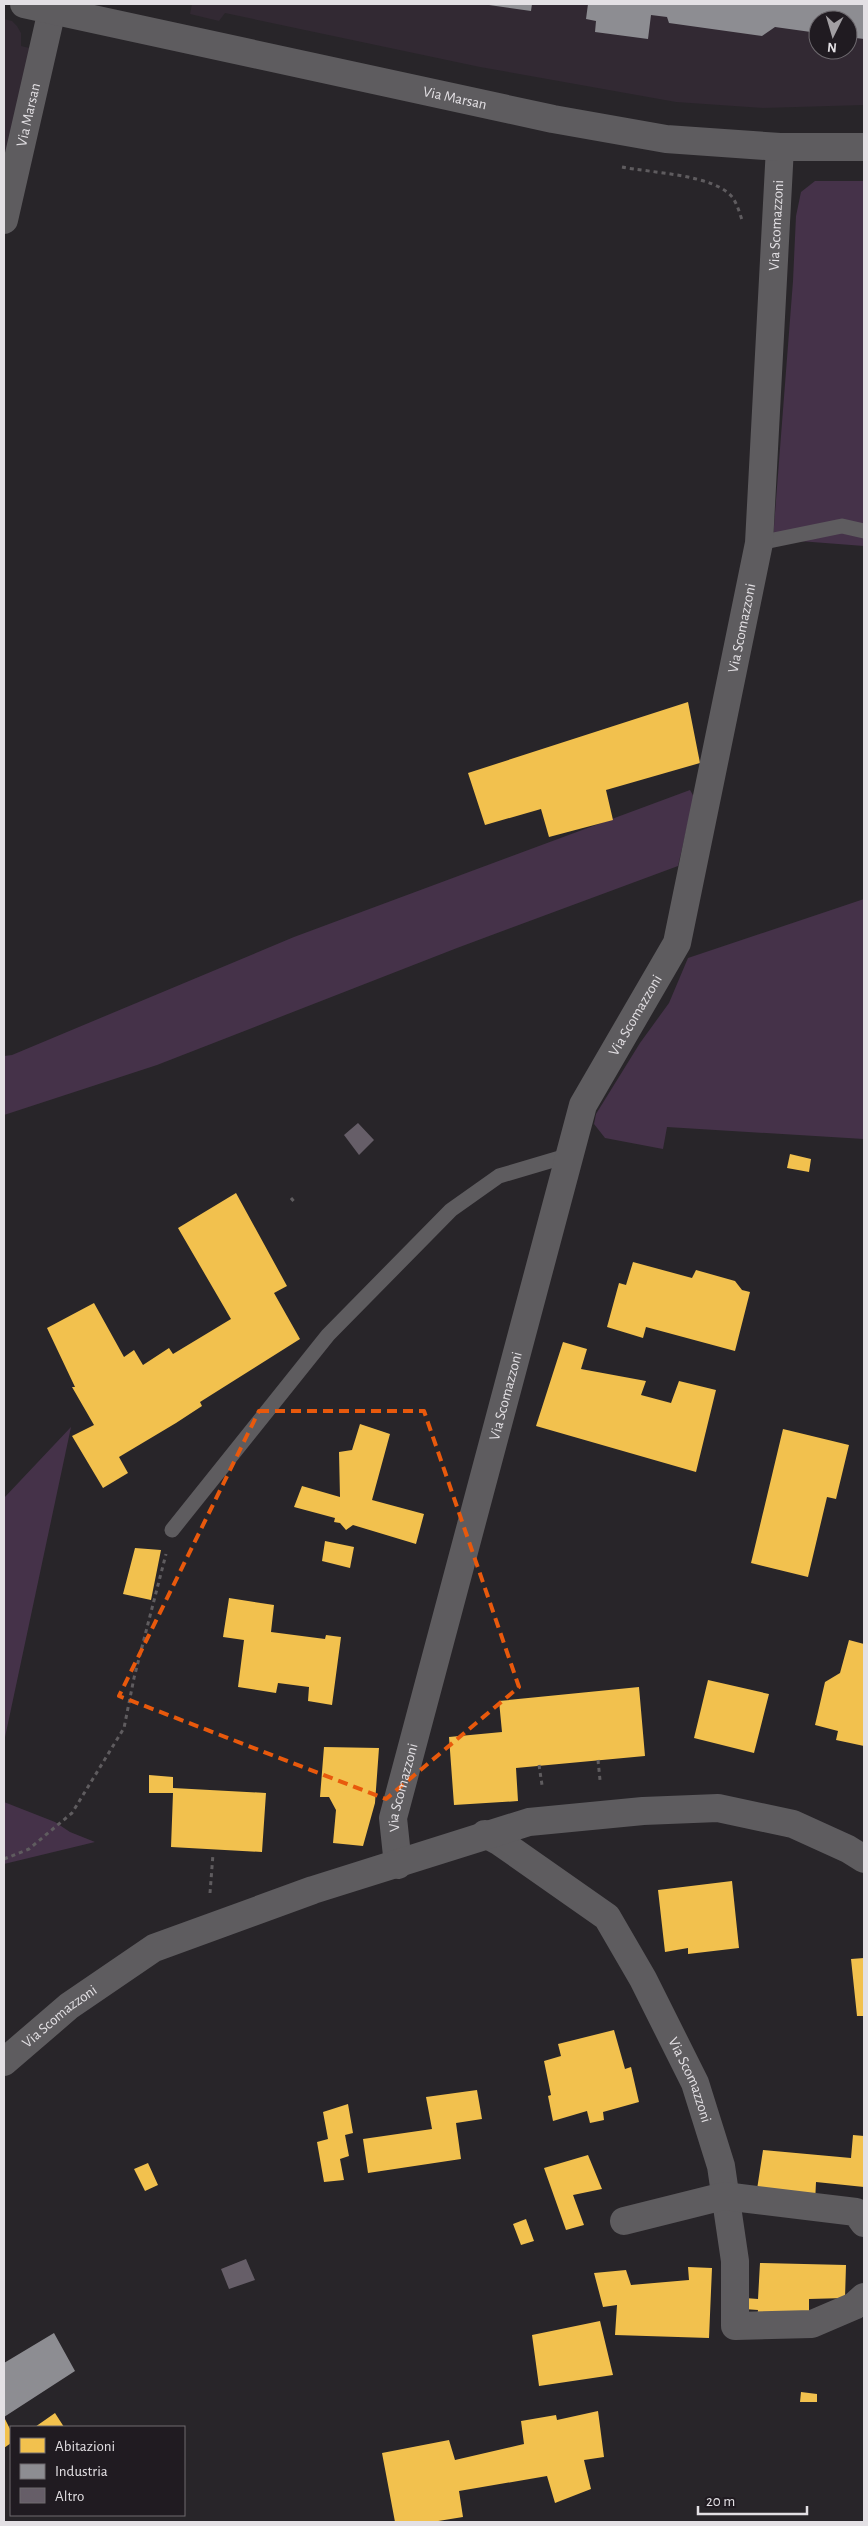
<svg xmlns="http://www.w3.org/2000/svg" width="868" height="2526" font-family="'Alegreya Sans',sans-serif">
	<style>
		.built { fill: #322933; fill-rule: evenodd }
		.green { fill: #453249 }
		.homes { fill: #f2c14e }
		.industry { fill: #8d8d92 }
		.building { fill: #665e68 }
		.lines { fill: none; stroke-linecap: round; stroke-linejoin: round }
		.path { stroke: #5f5c5f; stroke-width: 3; stroke-dasharray: 4 4; stroke-linecap: butt }
		.lane { stroke: #5e5c5f; stroke-width: 15 }
		.street { stroke: #5e5c5f; stroke-width: 28 }
		.secondary { stroke: #5e5c5f; stroke-width: 28 }
		.marked { fill: none; stroke: #e8590c; stroke-width: 4; stroke-dasharray: 10 6; stroke-linejoin: round }
		.labels { text-anchor: middle; dominant-baseline: central; stroke-width: 5; stroke-linejoin: round; paint-order: stroke }
		.street-label { font-size: 15px; fill: #e3e0e4; stroke: #201b21 }
	</style>
	<rect width="100%" height="100%" fill="#282529"/>
	<path class="built" d="M 192,4 L 864,4 L 864,105 L 763,108 L 676,102 L 480,67 L 225,13 L 219,21 L 190,14 ZM 818,20 L 848,20 L 848,50 L 818,50 Z
		M 4,19 L 12,21 L 17,26 L 21,33 L 21,46 L 38,50 L 4,222 Z"/>
	<path class="green" d="M 815,181 L 864,181 L 864,546 L 773,539 L 793,281 L 796,216 L 801,192 Z
		M 690,790 L 694,797 L 678,866 L 457,948 L 157,1065 L 4,1115 L 4,1056 L 12,1055 L 294,937 Z
		M 864,899 L 864,1139 L 667,1127 L 663,1149 L 605,1138 L 594,1124 L 596,1114 L 640,1043 L 669,1003 L 688,958 Z
		M 71,1427 L 4,1742 L 4,1498 Z
		M 4,1802 L 55,1822 L 70,1832 L 95,1842 L 4,1864 Z"/>
	<path class="homes" d="M 688,702 L 700,763 L 606,790 L 613,820 L 549,837 L 541,809 L 485,825 L 468,773 Z
		M 790,1154 L 811,1159 L 809,1172 L 787,1168 Z
		M 236,1193 L 287,1286 L 274,1293 L 300,1339 L 200,1402 L 202,1406 L 176,1423 L 119,1457 L 128,1473 L 103,1488 L 72,1436 L 94,1425 L 72,1387 L 75,1387 L 47,1328 L 94,1303 L 124,1357 L 134,1350 L 143,1365 L 169,1348 L 173,1354 L 231,1319 L 178,1228 Z
		M 633,1262 L 692,1278 L 696,1270 L 735,1281 L 742,1290 L 750,1292 L 735,1351 L 646,1327 L 643,1338 L 607,1327 L 619,1283 L 626,1285 Z
		M 563,1342 L 587,1349 L 581,1369 L 646,1381 L 641,1395 L 671,1403 L 679,1381 L 716,1390 L 696,1472 L 536,1426 Z
		M 360,1424 L 390,1434 L 372,1500 L 424,1514 L 416,1544 L 353,1525 L 346,1530 L 340,1523 L 334,1522 L 335,1518 L 294,1507 L 302,1486 L 340,1497 L 339,1452 L 352,1450 Z
		M 783,1429 L 849,1445 L 836,1499 L 827,1497 L 808,1577 L 751,1563 Z
		M 325,1541 L 354,1547 L 350,1568 L 322,1561 Z
		M 135,1548 L 161,1550 L 151,1600 L 123,1594 Z
		M 229,1598 L 274,1605 L 271,1632 L 325,1639 L 326,1635 L 341,1637 L 332,1705 L 308,1701 L 309,1687 L 278,1683 L 276,1693 L 238,1687 L 244,1640 L 223,1637 Z
		M 849,1640 L 864,1644 L 864,1746 L 836,1740 L 838,1731 L 815,1725 L 825,1682 L 840,1673 Z
		M 708,1680 L 769,1694 L 754,1753 L 694,1738 Z
		M 639,1687 L 645,1756 L 516,1768 L 518,1801 L 454,1805 L 449,1737 L 502,1732 L 499,1701 Z
		M 324,1747 L 379,1748 L 375,1803 L 363,1846 L 333,1843 L 336,1810 L 329,1797 L 320,1797 Z
		M 149,1775 L 173,1777 L 173,1788 L 266,1793 L 262,1852 L 171,1847 L 173,1793 L 149,1793 Z
		M 732,1881 L 739,1948 L 688,1954 L 688,1948 L 665,1952 L 658,1890 Z
		M 864,1958 L 864,2016 L 857,2016 L 851,1959 Z
		M 614,2030 L 625,2069 L 631,2067 L 639,2102 L 603,2112 L 604,2120 L 590,2123 L 587,2111 L 553,2121 L 548,2096 L 551,2095 L 544,2061 L 561,2056 L 558,2044 Z
		M 477,2090 L 482,2119 L 456,2123 L 461,2159 L 368,2173 L 363,2139 L 432,2129 L 426,2097 Z
		M 348,2104 L 353,2133 L 345,2135 L 349,2156 L 340,2159 L 344,2180 L 324,2182 L 317,2142 L 328,2139 L 323,2112 Z
		M 853,2135 L 864,2136 L 864,2187 L 816,2182 L 815,2203 L 756,2196 L 763,2150 L 851,2158 Z
		M 588,2155 L 602,2189 L 573,2195 L 584,2225 L 566,2230 L 544,2168 Z
		M 148,2163 L 158,2185 L 145,2191 L 134,2169 Z
		M 526,2219 L 534,2241 L 521,2245 L 513,2224 Z
		M 760,2263 L 846,2265 L 845,2298 L 809,2299 L 809,2320 L 757,2317 L 758,2310 L 744,2309 L 745,2298 L 758,2299 Z
		M 688,2267 L 712,2268 L 709,2338 L 615,2335 L 617,2305 L 603,2307 L 594,2273 L 626,2270 L 631,2285 L 689,2280 Z
		M 600,2321 L 613,2375 L 539,2386 L 532,2335 Z
		M 801,2392 L 817,2394 L 817,2402 L 800,2402 Z
		M 598,2411 L 604,2457 L 584,2460 L 591,2489 L 555,2503 L 547,2476 L 459,2491 L 463,2517 L 432,2522 L 395,2522 L 382,2453 L 449,2440 L 455,2460 L 524,2444 L 521,2421 L 556,2415 L 557,2420 Z
		M 55,2413 L 64,2427 L 35,2427 Z
		M 4,2417 L 11,2431 L 11,2443 L 4,2448 Z"/>
	<path class="industry" d="M 482,4 L 532,4 L 531,11 Z
		M 588,4 L 864,4 L 864,39 L 848,37 L 848,20 L 818,20 L 818,33 L 775,27 L 762,36 L 669,23 L 667,17 L 651,15 L 648,39 L 595,32 L 596,21 L 586,19 Z
		M 54,2333 L 75,2371 L 4,2417 L 4,2363 Z"/>
	<path class="building" d="M 358,1123 L 374,1140 L 359,1155 L 344,1135 Z
		M 246,2259 L 255,2280 L 229,2289 L 221,2269 Z"/>
	<g class="lines">
		<path class="path" d="M 622,167 C 650,173 715,174 733,198 C 737,204 740,214 742,220
			M 291,1198 L 296,1204
			M 598,1760 L 600,1780
			M 539,1765 L 542,1785
			M 4,1859 L 29,1849 L 72,1813 L 124,1728 L 134,1678 L 166,1554
			M 210,1893 L 213,1854"/>
		<path class="lane" d="M 759,543 L 842,526 L 864,531
			M 172,1530 L 328,1335 L 451,1210 L 499,1176 L 570,1155"/>
		<g class="street">
			<path id="s1" d="M 4,220 L 52,10"/>
			<path id="s2" d="M 485,1834 L 500,1842 L 607,1917 L 643,1979 L 695,2083 L 721,2166 L 735,2261 L 735,2326 L 812,2324 L 854,2306 L 864,2297"/>
			<path id="s3" d="M 398,1865 L 393,1818 L 583,1105 L 677,943 L 759,543 L 780,147"/>
			<path id="s4" d="M 4,2062 L 69,2006 L 154,1948 L 313,1890 L 529,1822 L 643,1811 L 718,1808 L 793,1824 L 848,1849 L 864,1859"/>
			<path d="M 624,2221 L 724,2196 L 856,2212 L 864,2223"/>
		</g>
		<path class="secondary" id="s5" d="M 24,4 L 553,119 L 666,139 L 780,147 L 864,147"/>
	</g>
	<path class="marked" d="M 259,1411 L 424,1411 L 519,1687 L 386,1799 L 119,1696 Z"/>
	<g class="labels">
		<g class="street-label">
			<text stroke="none"><textPath href="#s5" startOffset="441">Via Marsan</textPath></text>
			<text stroke="none"><textPath href="#s1" startOffset="108">Via Marsan</textPath></text>
			<text stroke="none"><textPath href="#s3" startOffset="1699">Via Scomazzoni</textPath></text>
			<text stroke="none"><textPath href="#s3" startOffset="1294">Via Scomazzoni</textPath></text>
			<text stroke="none"><textPath href="#s3" startOffset="889">Via Scomazzoni</textPath></text>
			<text stroke="none"><textPath href="#s3" startOffset="484">Via Scomazzoni</textPath></text>
			<text stroke="none"><textPath href="#s3" startOffset="79">Via Scomazzoni</textPath></text>
			<text stroke="none"><textPath href="#s4" startOffset="72">Via Scomazzoni</textPath></text>
			<text stroke="none"><textPath href="#s2" startOffset="331">Via Scomazzoni</textPath></text>
		</g>
	</g>
	<rect width="868" height="2526" fill="none" stroke="#e3e0e4" stroke-width="10"/>
	<rect x="10" y="2426" width="175" height="90" fill="#201b21" stroke="#6e6a6f"/>
	<rect x="20" y="2438" width="25" height="15" fill="#f2c14e" stroke="#6e6a6f"/>
	<text x="55" y="2451" font-size="15" fill="#e3e0e4">Abitazioni</text>
	<rect x="20" y="2464" width="25" height="15" fill="#8d8d92" stroke="#6e6a6f"/>
	<text x="55" y="2476" font-size="15" fill="#e3e0e4">Industria</text>
	<rect x="20" y="2488" width="25" height="15" fill="#665e68" stroke="#6e6a6f"/>
	<text x="55" y="2501" font-size="15" fill="#e3e0e4">Altro</text>
	<g transform="translate(833 35) rotate(185)"><circle r="24" fill="#201b21" stroke="#6e6a6f"/>
	<path d="M0-4L9 19L0 12L-9 19Z" fill="#a29fa3"/>
	<text y="-8" font-size="14" font-weight="bold" text-anchor="middle" fill="#e3e0e4">N</text>
	</g>
	<path d="M698 2506v8h109v-8" fill="none" stroke="#e3e0e4" stroke-width="2.5"/>
	<text x="706" y="2506" font-size="15" fill="#e3e0e4" stroke="#201b21" stroke-width="4" paint-order="stroke">20 m</text>
</svg>
